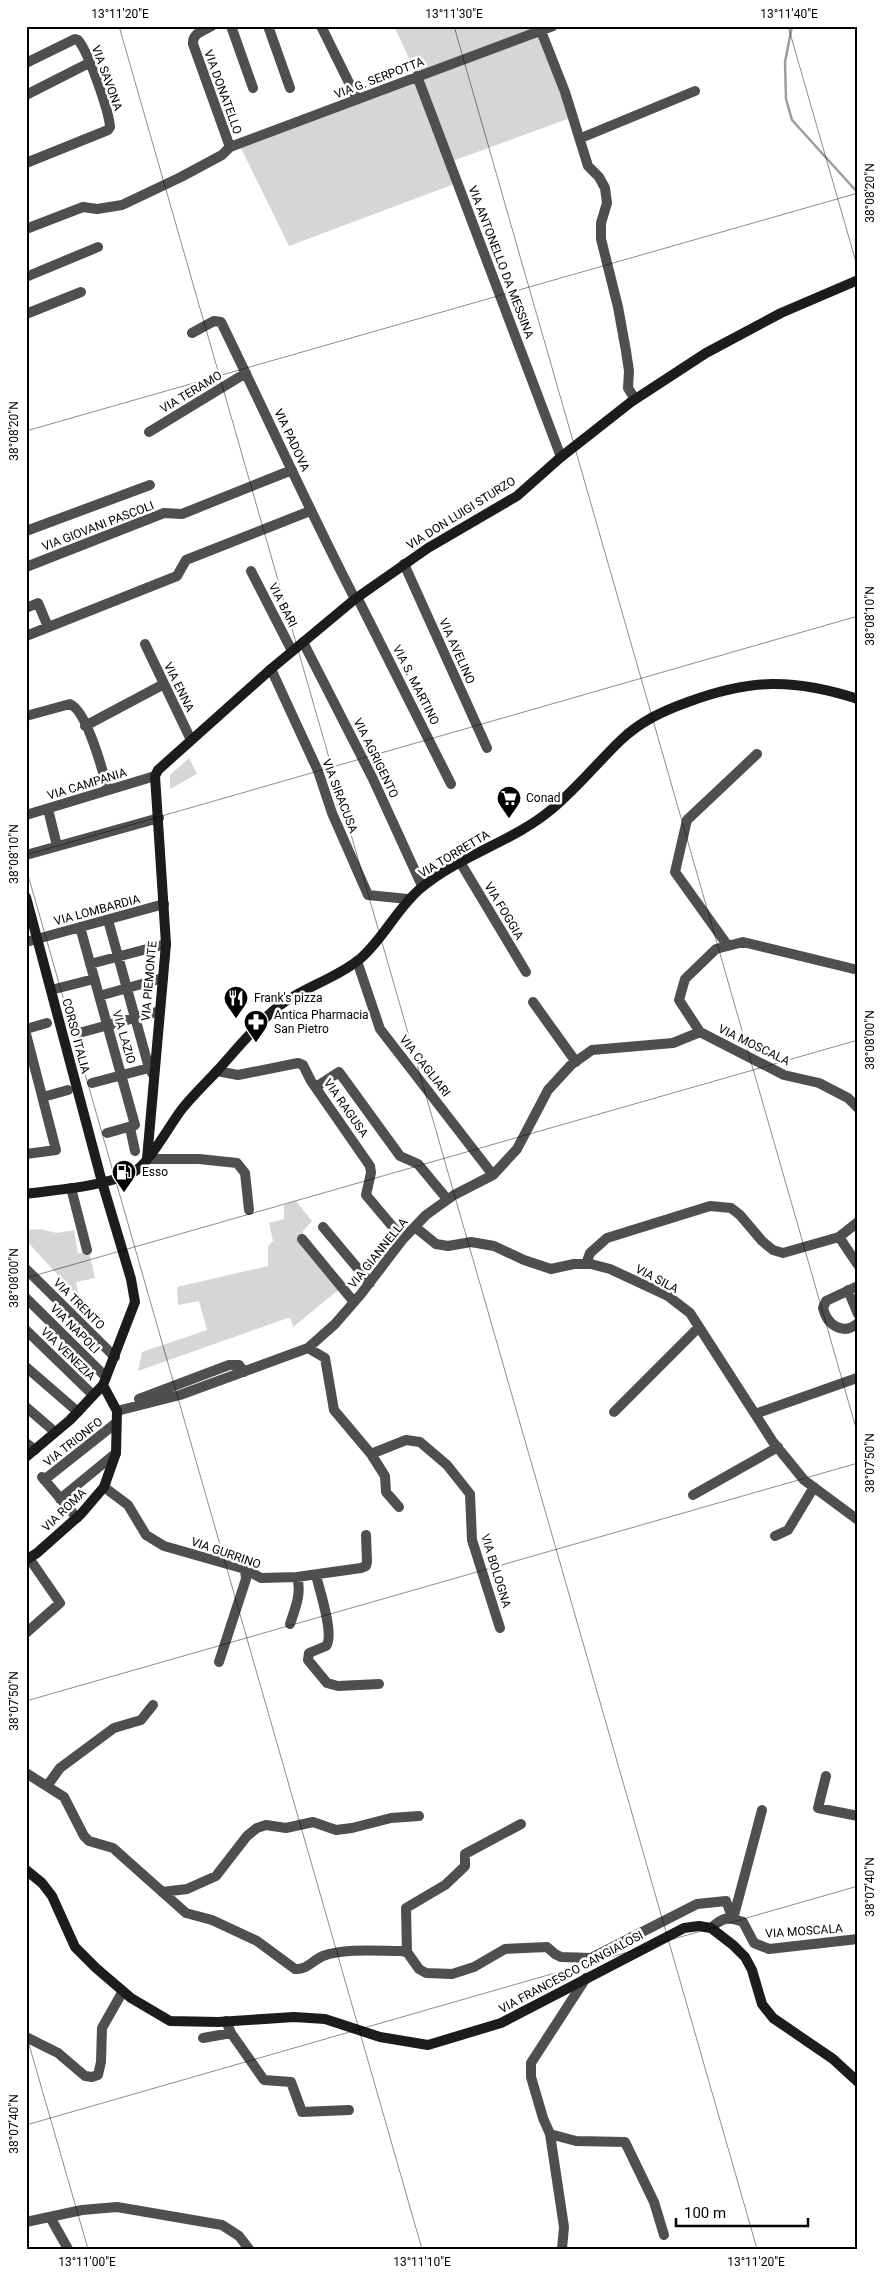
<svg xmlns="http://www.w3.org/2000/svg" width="884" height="2275" font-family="Roboto,sans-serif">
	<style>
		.green { fill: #d6d6d6 }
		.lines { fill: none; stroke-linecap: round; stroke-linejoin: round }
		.stream { stroke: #9d9d9d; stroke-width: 2.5 }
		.street { stroke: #4f4f4f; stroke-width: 10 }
		.secondary { stroke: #1c1c1c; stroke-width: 10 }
		.ticks { fill: none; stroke: #000; stroke-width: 1; stroke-opacity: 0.45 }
		.labels { text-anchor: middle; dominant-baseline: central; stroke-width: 5; stroke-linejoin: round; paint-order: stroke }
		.street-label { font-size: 12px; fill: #000; stroke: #fff }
		.poi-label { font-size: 12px; fill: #000; stroke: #fff; text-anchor: start }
		.neatline { fill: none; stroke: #000; stroke-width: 2 }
		.ticks-label { font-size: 12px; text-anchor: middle; fill: #000 }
	</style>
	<rect width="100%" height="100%" fill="#fff"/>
	<path class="green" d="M 394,26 L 535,26 L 570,118 L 450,162 L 457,183 L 289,246 L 239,144 L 417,76 Z
		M 189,758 L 197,774 L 170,789 L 170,775 Z
		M 296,1201 L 312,1221 L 303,1231 L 302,1239 L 342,1287 L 293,1327 L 291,1319 L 288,1318 L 138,1371 L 142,1352 L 207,1330 L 199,1301 L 178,1305 L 177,1287 L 268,1266 L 268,1246 L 273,1241 L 269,1223 L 284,1219 L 284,1205 Z
		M 41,1229 L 57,1233 L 74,1230 L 78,1253 L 89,1252 L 95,1278 L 76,1282 L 78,1292 L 74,1293 L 26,1240 L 26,1230 Z"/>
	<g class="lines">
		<path class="stream" d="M 792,26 L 785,62 L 786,99 L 792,120 L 858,193"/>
		<path class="street" d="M 212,26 C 203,31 192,33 193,44 L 230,147
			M 231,26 L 253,88
			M 268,26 L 290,88
			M 321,26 L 357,99
			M 541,31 L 565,92 L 588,166 L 599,177 L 605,188 L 607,203 L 601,223 L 601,239 L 618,307 L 626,351 L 629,371 L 628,388 L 635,399
			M 26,63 L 75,39 L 78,40 C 88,51 109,111 110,127 L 108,130 L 26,163
			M 417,76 L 561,457
			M 26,95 L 89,63
			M 581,138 L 695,91
			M 26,229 L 83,207 L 97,209 L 122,205 L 181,177 L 222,155 L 230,147 L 553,26
			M 26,277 L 98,247
			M 26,314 L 81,292
			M 192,333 L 214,321 L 221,322 C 266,414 308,508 355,599
			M 149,432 L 246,373
			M 26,531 L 150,485
			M 404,564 L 487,748
			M 26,567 L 164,513 L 182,514 L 292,470
			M 251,571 L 292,651
			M 357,597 L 451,784
			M 26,608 L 38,603 L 48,627
			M 26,636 L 177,576 L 186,560 L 310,511
			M 303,642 L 373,779 L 422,886
			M 145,644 L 191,740
			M 271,669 L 318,771 L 332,813 L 368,895 L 408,899
			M 26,716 L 70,704 C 87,711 103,772 108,790
			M 85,726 L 164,684
			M 48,809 L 57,846
			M 26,815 L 155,776
			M 26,855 L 159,818
			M 460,862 L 526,972
			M 108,920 L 149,1068 L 154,1076
			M 80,927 L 135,1125 L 130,1128 L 135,1151
			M 26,942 L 164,904
			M 728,946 L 675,872 L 687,820 L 757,754
			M 357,961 L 380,1029 L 493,1175
			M 90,964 L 166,944
			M 858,970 L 743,942 L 716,949 L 685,979 L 679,1000 L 700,1032 L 784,1075 L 819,1083 L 848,1098 L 858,1108
			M 51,990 L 94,979
			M 99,996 L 163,978
			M 533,1002 L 576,1062
			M 26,1029 L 47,1023
			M 79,1033 L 160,1011
			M 26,1034 L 56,1150 L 26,1154
			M 217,1071 L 238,1075 L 298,1063 L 303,1065 L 311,1081 L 370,1166 L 371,1173 L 366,1195 L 403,1239
			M 92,1083 L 149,1068
			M 316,1087 L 339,1072 L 400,1156 L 418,1164 L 447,1199
			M 43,1097 L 68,1090
			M 107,1133 L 132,1126
			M 147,1159 L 199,1159 L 237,1163 L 245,1173 L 249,1210
			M 71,1188 L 87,1250
			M 323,1227 L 370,1283
			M 415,1227 L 436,1244 L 448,1246 L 471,1242 L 494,1246 L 524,1260 L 551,1269 L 574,1264 L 591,1264 L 610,1269 L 668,1296 L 690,1313 L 773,1442 L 804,1480 L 858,1520
			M 839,1237 L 858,1265
			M 302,1239 L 354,1302
			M 586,1264 L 590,1253 L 607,1238 L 710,1206 L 731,1208 L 740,1215 L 762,1241 L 773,1250 L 783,1253 L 839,1237 L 858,1222
			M 26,1269 L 115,1357
			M 858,1286 L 826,1301 L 823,1308 C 827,1325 843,1336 858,1323
			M 848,1290 L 858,1314
			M 26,1298 L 106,1377
			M 26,1330 L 93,1395
			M 308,1348 L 325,1358 L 334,1410 L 371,1454 L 385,1476 L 386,1492 L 399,1507
			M 26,1367 L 78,1412
			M 139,1399 L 229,1365 L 239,1365 L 244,1372
			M 26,1407 L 55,1432
			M 117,1411 L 180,1395 L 308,1348 L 335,1324 L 361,1294 L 403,1239 L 426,1215 L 454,1195 L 493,1175 L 517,1149 L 548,1090 L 571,1065 L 592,1050 L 673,1043 L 700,1032
			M 614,1412 L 699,1327
			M 755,1414 L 857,1378
			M 26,1443 L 35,1450
			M 371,1454 L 406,1440 L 420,1442 L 447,1465 L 470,1494 L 472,1540 L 500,1628
			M 42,1477 L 77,1518
			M 44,1480 L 116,1423
			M 104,1487 L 128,1505 L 146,1535 L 164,1546 L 245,1569 L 261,1578 L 297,1577 L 361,1568 L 366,1566 L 367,1562 L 366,1535
			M 693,1495 L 778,1447
			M 60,1499 L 116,1453
			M 775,1536 L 788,1530 L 814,1487
			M 316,1575 C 319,1589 335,1635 326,1646 L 309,1653 L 308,1660 L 327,1683 L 338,1686 L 379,1684
			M 290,1624 C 295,1609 302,1593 297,1577
			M 26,1633 L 60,1603 L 29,1558
			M 219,1662 L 246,1579 L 245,1569
			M 26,1773 L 64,1797 L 84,1836 L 89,1841 L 113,1848 L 186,1913 L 212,1920 L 257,1941 L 295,1969 C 307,1970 313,1960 323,1956 C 344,1948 378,1951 401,1951 L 407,1952 L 419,1969 L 426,1973 L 452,1974 L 474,1967 L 505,1949 L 547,1947 L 555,1954 L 561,1957 L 591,1958 L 697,1904 L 726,1901 L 733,1919
			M 826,1776 L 818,1808 L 858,1816
			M 47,1786 L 60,1768 L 114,1728 L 141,1720 L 153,1705
			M 162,1892 L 187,1889 L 216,1876 L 247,1836 L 257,1828 L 266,1825 L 286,1828 L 313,1822 L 336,1830 L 352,1828 L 391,1818 L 419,1816
			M 733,1919 L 762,1810
			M 711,1928 C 723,1917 727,1916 743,1922 L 754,1943 L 769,1949 L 858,1939
			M 407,1952 L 406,1908 L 445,1885 L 465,1866 L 465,1854 L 521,1824
			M 226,2021 L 231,2033 L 264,2080 L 291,2082 L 302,2112 L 349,2110
			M 26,2037 L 58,2053 L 85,2076 L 92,2077 L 98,2075 L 101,2062 L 102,2028 L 123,1991
			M 203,2038 L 231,2033
			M 550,2134 L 576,2141 L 625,2142 L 654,2202 L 664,2235
			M 50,2217 L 68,2249
			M 26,2222 L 82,2210 L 117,2207 L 222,2225 L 239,2236 L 249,2249
			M 562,2249 L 564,2227 L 550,2134 L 543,2118 L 531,2077 L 531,2063 L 586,1978"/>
		<path class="secondary" d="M 26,897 L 102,1182 L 131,1279 L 135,1302 L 103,1385 L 70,1420 L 26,1457
			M 147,1159 L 166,944 L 155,776 L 158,770 L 271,669 L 355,599 L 428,548 L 517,496 L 561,457 L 631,402 L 706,353 L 781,313 L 858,280
			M 26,1194 C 61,1189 100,1187 132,1173 C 148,1166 170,1124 182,1109 C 193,1095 205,1084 217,1071 C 235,1051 253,1029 273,1011 C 299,988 335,980 361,958 C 384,938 397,908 421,888 C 460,855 513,842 552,809 C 577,788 598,762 621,740 C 641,721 663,711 688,702 C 751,679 793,678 858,699
			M 26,1560 L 37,1553 L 81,1514 L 104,1487 L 116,1453 L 117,1411 L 103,1385
			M 26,1870 L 42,1883 L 52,1896 L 75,1947 L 96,1968 L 131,1998 L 170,2021 L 218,2022 L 294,2017 L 325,2019 L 380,2037 L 428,2045 L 501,2023 L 684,1928 L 699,1926 L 711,1928 L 733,1945 L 745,1957 L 752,1970 L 762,2004 L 773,2018 L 833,2059 L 858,2082"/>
	</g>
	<path class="ticks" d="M 119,26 L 757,2249M 454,26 L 858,1435M 788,26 L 858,269M 26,431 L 858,193M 26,855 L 858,616M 26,868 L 422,2249M 26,1278 L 858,1040M 26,1701 L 858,1463M 26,2034 L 88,2249M 26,2125 L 858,1886"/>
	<defs>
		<symbol id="supermarket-pin" viewBox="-11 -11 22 30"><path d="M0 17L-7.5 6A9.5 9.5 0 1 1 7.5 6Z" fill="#000" stroke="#fff"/><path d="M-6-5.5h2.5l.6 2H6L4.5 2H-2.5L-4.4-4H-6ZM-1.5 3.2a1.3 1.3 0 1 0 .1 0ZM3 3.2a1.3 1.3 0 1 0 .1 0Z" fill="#fff"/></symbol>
		<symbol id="restaurant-pin" viewBox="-11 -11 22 30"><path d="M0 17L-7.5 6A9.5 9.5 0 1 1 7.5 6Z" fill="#000" stroke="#fff"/><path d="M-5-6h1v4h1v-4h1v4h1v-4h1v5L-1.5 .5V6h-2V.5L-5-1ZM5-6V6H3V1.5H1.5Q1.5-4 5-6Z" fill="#fff"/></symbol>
		<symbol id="pharmacy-pin" viewBox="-11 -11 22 30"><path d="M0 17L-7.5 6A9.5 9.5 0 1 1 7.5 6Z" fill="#000" stroke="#fff"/><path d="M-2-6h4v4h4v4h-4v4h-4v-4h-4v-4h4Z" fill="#fff"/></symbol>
		<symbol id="fuel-pin" viewBox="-11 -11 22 30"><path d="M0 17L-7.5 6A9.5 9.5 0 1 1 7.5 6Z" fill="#000" stroke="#fff"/><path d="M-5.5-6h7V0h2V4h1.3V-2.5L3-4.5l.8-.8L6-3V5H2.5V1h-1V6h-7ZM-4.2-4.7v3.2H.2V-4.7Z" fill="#fff"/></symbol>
	</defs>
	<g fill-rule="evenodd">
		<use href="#supermarket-pin" x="495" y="784" width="28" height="38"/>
		<use href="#restaurant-pin" x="222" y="984" width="28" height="38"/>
		<use href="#pharmacy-pin" x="242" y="1008" width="28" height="38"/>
		<use href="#fuel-pin" x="110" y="1158" width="28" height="38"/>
	</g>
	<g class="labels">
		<g class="street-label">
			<text transform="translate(107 78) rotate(70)">VIA SAVONA</text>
			<text transform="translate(379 78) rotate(-21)">VIA G. SERPOTTA</text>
			<text transform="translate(223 92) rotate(70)">VIA DONATELLO</text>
			<text transform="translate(501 262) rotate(69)">VIA ANTONELLO DA MESSINA</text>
			<text transform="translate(191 392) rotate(-31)">VIA TERAMO</text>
			<text transform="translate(292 440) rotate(65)">VIA PADOVA</text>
			<text transform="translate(461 513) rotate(-32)">VIA DON LUIGI STURZO</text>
			<text transform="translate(98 526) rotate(-21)">VIA GIOVANI PASCOLI</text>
			<text transform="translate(283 605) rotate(63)">VIA BARI</text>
			<text transform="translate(457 651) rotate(66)">VIA AVELINO</text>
			<text transform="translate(416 685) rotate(63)">VIA S. MARTINO</text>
			<text transform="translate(179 687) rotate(64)">VIA ENNA</text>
			<text transform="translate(376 758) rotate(64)">VIA AGRIGENTO</text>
			<text transform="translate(87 784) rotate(-17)">VIA CAMPANIA</text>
			<text transform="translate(340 796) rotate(69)">VIA SIRACUSA</text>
			<text transform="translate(454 854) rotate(-31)">VIA TORRETTA</text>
			<text transform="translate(97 910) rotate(-15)">VIA LOMBARDIA</text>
			<text transform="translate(504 911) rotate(59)">VIA FOGGIA</text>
			<text transform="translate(149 981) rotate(-85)">VIA PIEMONTE</text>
			<text transform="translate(76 1036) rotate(75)">CORSO ITALIA</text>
			<text transform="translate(124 1037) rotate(74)">VIA LAZIO</text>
			<text transform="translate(754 1045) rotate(26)">VIA MOSCALA</text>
			<text transform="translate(425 1066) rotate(52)">VIA CAGLIARI</text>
			<text transform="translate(346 1108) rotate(55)">VIA RAGUSA</text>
			<text transform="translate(378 1253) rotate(-51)">VIA GIANNELLA</text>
			<text transform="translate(657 1279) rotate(28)">VIA SILA</text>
			<text transform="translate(79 1304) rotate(45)">VIA TRENTO</text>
			<text transform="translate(75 1329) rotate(45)">VIA NAPOLI</text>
			<text transform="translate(68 1354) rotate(44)">VIA VENEZIA</text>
			<text transform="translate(73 1442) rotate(-38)">VIA TRIONFO</text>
			<text transform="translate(64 1510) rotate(-44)">VIA ROMA</text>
			<text transform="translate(226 1553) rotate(19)">VIA GURRINO</text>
			<text transform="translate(496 1571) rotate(73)">VIA BOLOGNA</text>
			<text transform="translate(804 1931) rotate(-4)">VIA MOSCALA</text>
			<text transform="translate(571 1972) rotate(-28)">VIA FRANCESCO CANGIALOSI</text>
		</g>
		<g class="poi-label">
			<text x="526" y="798">Conad</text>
			<text x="254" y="998">Frank's pizza</text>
			<text x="274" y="1015">Antica Pharmacia<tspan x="274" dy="14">San Pietro</tspan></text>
			<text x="142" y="1172">Esso</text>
		</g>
	</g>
	<rect width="884" height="2275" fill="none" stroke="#ffffff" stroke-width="55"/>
	<path d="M676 2218v8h132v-8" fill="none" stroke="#000000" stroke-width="2.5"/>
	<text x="684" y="2218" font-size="15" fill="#000000" stroke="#ffffff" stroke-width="4" paint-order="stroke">100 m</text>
	<rect x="28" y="28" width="828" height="2220" class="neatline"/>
	<g class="ticks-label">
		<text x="120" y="18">13°11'20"E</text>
		<text x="454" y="18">13°11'30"E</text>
		<text x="789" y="18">13°11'40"E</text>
		<text transform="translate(870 193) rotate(-90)" y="4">38°08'20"N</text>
		<text transform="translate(14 431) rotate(-90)" y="4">38°08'20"N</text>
		<text transform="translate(870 616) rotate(-90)" y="4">38°08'10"N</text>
		<text transform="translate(14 854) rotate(-90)" y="4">38°08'10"N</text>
		<text transform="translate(870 1040) rotate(-90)" y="4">38°08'00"N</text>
		<text transform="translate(14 1278) rotate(-90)" y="4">38°08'00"N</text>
		<text transform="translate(870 1463) rotate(-90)" y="4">38°07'50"N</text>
		<text transform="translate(14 1701) rotate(-90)" y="4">38°07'50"N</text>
		<text transform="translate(870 1887) rotate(-90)" y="4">38°07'40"N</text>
		<text transform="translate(14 2124) rotate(-90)" y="4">38°07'40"N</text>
		<text x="87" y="2266">13°11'00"E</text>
		<text x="422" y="2266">13°11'10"E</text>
		<text x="756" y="2266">13°11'20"E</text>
	</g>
</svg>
